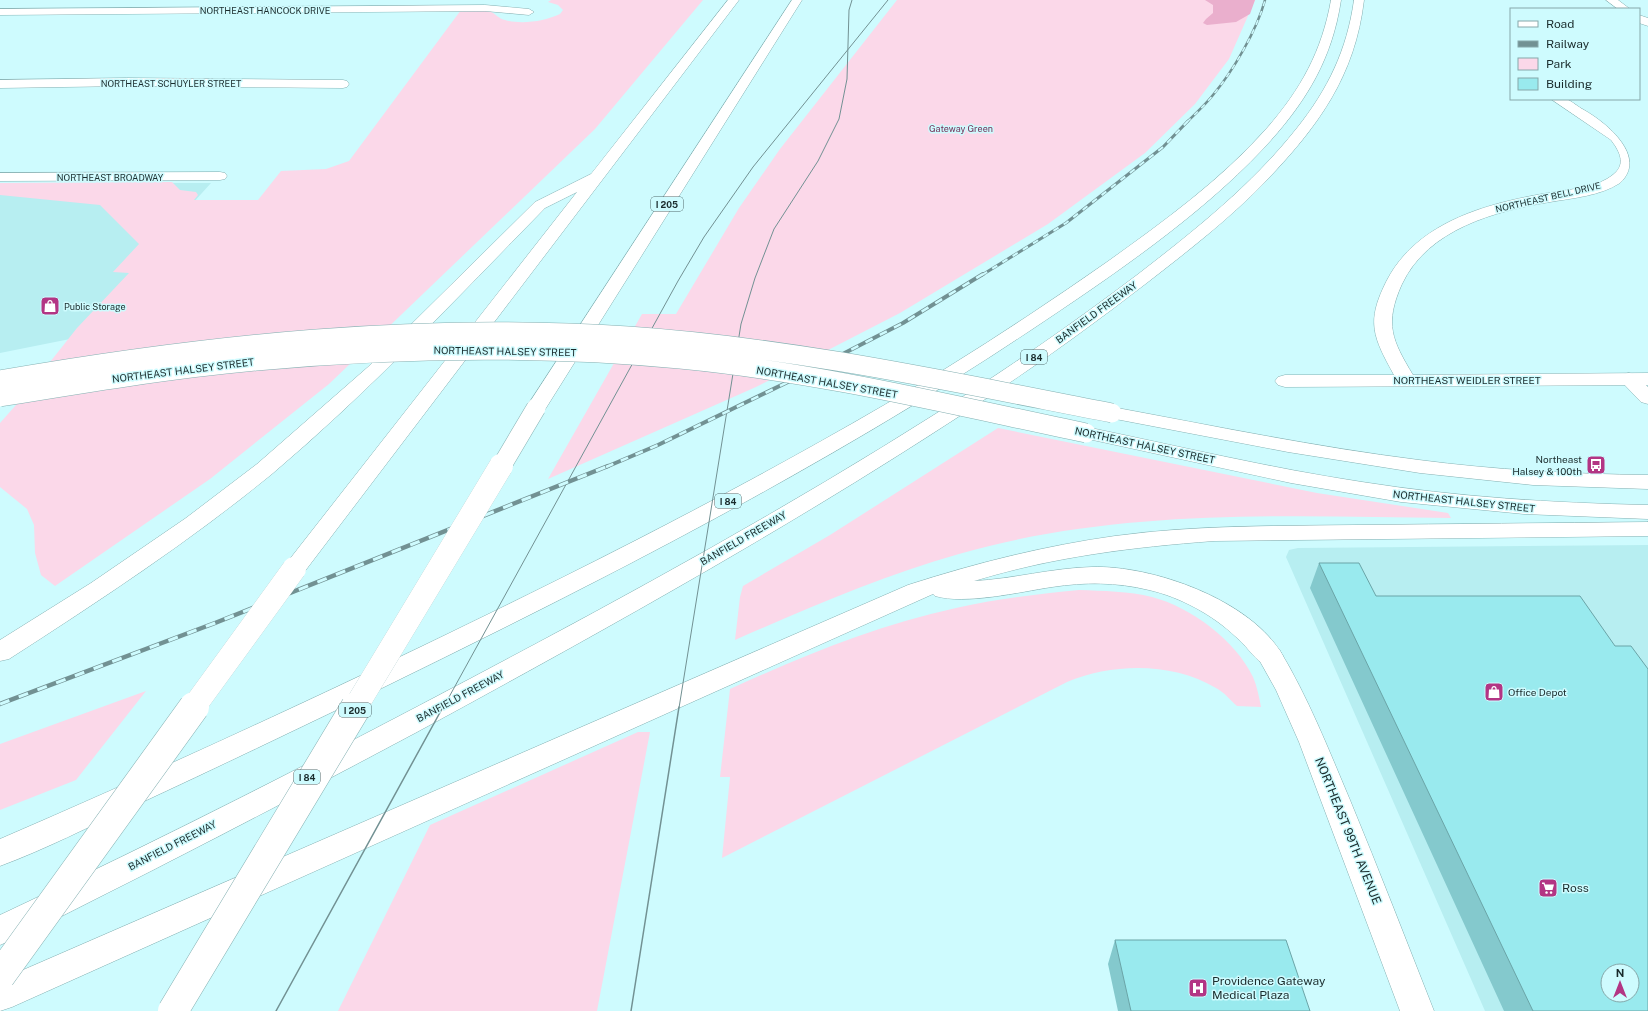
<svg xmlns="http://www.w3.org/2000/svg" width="1648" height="1011" font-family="'Public Sans',sans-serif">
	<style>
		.built { fill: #b7eef1; fill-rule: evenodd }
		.green { fill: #fbd8e9 }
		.forest { fill: #eaafcd }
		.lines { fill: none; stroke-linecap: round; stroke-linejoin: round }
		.street-casing { stroke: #85b0b2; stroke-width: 1 }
		.secondary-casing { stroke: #85b0b2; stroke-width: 1 }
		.primary-casing { stroke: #85b0b2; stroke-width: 1 }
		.highway-casing { stroke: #85b0b2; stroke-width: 1 }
		.street { fill: #fff; fill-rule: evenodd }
		.secondary { fill: #fff; fill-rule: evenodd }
		.primary { fill: #fff; fill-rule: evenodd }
		.highway { fill: #fff; fill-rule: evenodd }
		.tram-far1 { stroke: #729193; stroke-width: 1 }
		.tram { stroke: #729193; stroke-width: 1.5 }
		.rail-far3-casing { stroke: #729193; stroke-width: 2.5 }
		.rail-far2-casing { stroke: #729193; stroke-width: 3 }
		.rail-far1-casing { stroke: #729193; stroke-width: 4 }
		.rail-casing { stroke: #729193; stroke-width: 4.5 }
		.rail-far3 { stroke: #cefbfe; stroke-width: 1.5; stroke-dasharray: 5; stroke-linecap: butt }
		.rail-far2 { stroke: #cefbfe; stroke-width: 2; stroke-dasharray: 6; stroke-linecap: butt }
		.rail-far1 { stroke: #cefbfe; stroke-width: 2.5; stroke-dasharray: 8; stroke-linecap: butt }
		.rail { stroke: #cefbfe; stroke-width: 3; stroke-dasharray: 10; stroke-linecap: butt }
		.primary-bridge-casing { stroke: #85b0b2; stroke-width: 20; stroke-linecap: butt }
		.highway-bridge-far2-casing { stroke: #85b0b2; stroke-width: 20; stroke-linecap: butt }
		.highway-bridge-far1-casing { stroke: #85b0b2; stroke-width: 24; stroke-linecap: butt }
		.highway-bridge-casing { stroke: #85b0b2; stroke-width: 31; stroke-linecap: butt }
		.primary-bridge { stroke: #fff; stroke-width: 19 }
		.highway-bridge-far2 { stroke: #fff; stroke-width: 19 }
		.highway-bridge-far1 { stroke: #fff; stroke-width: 24 }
		.highway-bridge { stroke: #fff; stroke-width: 30 }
		.wall { fill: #84c9cd }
		.building { fill: #99eaee; stroke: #6ba4a7; fill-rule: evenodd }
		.labels { text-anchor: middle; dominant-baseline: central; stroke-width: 3; stroke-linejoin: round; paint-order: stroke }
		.far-street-label { font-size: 9px; fill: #1a2b2c; stroke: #cefbfe }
		.far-park-label { font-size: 9px; fill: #753058; stroke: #cefbfe }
		.shield { fill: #cefbfe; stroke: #50696b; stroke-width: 1 }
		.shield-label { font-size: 9px; font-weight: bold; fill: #1a2b2c }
		.far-poi-label { font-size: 9px; fill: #1a2b2c; stroke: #cefbfe; text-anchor: start }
		.street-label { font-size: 10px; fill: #1a2b2c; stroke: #cefbfe }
		.poi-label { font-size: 10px; fill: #1a2b2c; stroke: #cefbfe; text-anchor: end }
		.near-street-label { font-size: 12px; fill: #1a2b2c; stroke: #cefbfe }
		.near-poi-label { font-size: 12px; fill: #1a2b2c; stroke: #cefbfe; text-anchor: start }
	</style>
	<rect width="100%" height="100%" fill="#cefbfe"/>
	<path class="built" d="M 0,183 L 211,183 L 70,339 L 0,353 Z
		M 1648,545 L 1648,1011 L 1485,1011 L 1286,557 L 1289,550 L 1298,548 ZM 1608,971 L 1632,971 L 1632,995 L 1608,995 Z"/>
	<path class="green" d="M 551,0 L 703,0 L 595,129 L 329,384 L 210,479 L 55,586 L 41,575 L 35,553 L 34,525 L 27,509 L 0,487 L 0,423 L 16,405 L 77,328 L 129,273 L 113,272 L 139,244 L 100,205 L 0,195 L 0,183 L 172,182 L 180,190 L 196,192 L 198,195 L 194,200 L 258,200 L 281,171 L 326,169 L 349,161 L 461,10 C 470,10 481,9 489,11 C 495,13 499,19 505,20 C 522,25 545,21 560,14 L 563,10 L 558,5 L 548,2 Z
		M 897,0 L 1255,0 L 1229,59 L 1195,104 L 1145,153 L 1048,224 L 900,313 L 756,387 L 548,479 L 642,314 L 676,314 L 739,208 L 780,149 Z
		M 998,428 L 1317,493 L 1448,513 L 1451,518 C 1287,516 1119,508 959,554 C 882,576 808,608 735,640 L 740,597 L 743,586 L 830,535 Z
		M 1079,590 C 1103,591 1129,591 1152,597 C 1191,607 1236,641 1253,677 C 1257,686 1259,697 1261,707 L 1237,706 C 1230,700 1224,692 1216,688 C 1172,662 1113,663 1067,682 L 722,858 L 730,777 L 720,777 L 730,689 C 803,656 877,625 956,608 C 996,599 1038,594 1079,590 Z
		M 146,691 L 76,780 L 0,810 L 0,744 Z
		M 638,732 L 650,732 L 597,1011 L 338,1011 L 430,825 Z"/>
	<path class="forest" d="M 1205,0 L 1255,0 L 1250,14 L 1236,22 L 1207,25 L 1203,23 L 1206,19 L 1213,13 L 1213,5 Z"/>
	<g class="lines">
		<defs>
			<path id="street" d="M 1606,0 L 1618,0 L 1630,9 L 1618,9 Z
				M 485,5 L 529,9 L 534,12 L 529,15 L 485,11 L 0,15 L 0,9 Z
				M 1639,15 L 1648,18 L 1648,26 L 1639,23 Z
				M 127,78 L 343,80 L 347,81 L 349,84 L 347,87 L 343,88 L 127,86 L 0,88 L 0,80 Z
				M 1551,99 C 1555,99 1562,98 1566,99 C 1572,101 1578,107 1584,110 C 1607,123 1648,157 1620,183 C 1600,196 1573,198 1550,202 C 1495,211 1428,229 1402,284 C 1384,324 1392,340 1413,375 L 1648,373 L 1648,385 L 1285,387 L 1278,385 L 1275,381 L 1278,377 L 1285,375 L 1394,375 C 1373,337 1366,322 1386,282 C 1417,220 1492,202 1554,192 C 1574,189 1601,187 1616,172 C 1626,162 1618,149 1611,140 Z
				M 220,172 L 225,173 L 227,176 L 225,179 L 220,180 L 0,181 L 0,173 Z"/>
			<path id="secondary" d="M 1629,373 L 1636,375 L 1648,387 L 1648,404 L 1641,402 L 1619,379 L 1622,375 Z
				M 1270,647 L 1279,649 C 1308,697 1328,748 1350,800 C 1379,870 1406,940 1434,1011 L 1400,1011 L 1299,742 L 1276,690 L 1257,656 L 1261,649 Z"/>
			<path id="primary" d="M 1112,407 C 1214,426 1316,447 1419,460 C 1495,470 1571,474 1648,475 L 1648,489 L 1533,485 L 1420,473 L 1288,452 L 1105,417 L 1102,413 L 1105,409 Z
				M 1086,427 C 1178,446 1269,468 1362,482 C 1457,497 1552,503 1648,505 L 1648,519 L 1524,514 L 1401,502 L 1291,483 L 1079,437 L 1076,433 L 1079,429 Z"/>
			<path id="highway" d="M 728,0 L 739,0 L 302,575 L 294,577 L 286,575 L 282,569 L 577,192 L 545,208 C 456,299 369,392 272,474 C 189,542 99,601 9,659 L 0,661 L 0,640 L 91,583 L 186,518 L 257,464 L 368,367 L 535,202 L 591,174 Z
				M 792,0 L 802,0 L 546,408 L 543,412 L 536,414 L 529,412 L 526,408 Z
				M 1331,0 L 1341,0 C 1332,61 1304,105 1263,149 C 1198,218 1109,278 1031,330 C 824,468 601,581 378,690 C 297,729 216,768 134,806 C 90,826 46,849 0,866 L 0,839 C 146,776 290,710 433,641 C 607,557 780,469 945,369 C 1000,335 1054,299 1107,262 C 1163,222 1221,180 1267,128 C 1301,89 1322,51 1331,0 Z
				M 1354,0 L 1364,0 C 1355,77 1317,128 1264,183 C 1229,219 1188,251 1148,282 C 1099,320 1048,357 996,392 C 810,516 614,625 417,732 C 329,779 241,825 153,870 C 123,885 92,901 62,916 C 41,926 21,936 0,945 L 0,915 C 162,839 321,758 479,674 C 634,592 789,507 937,413 C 1006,370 1072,324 1137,275 C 1194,231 1252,185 1297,128 C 1328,89 1347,50 1354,0 Z
				M 1648,522 L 1648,536 L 1214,541 C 1133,547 1052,557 974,581 C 1013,579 1052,568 1092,567 C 1152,565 1252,600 1283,656 L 1279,663 C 1273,665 1268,666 1262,663 C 1254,658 1244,643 1236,637 C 1213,615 1180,597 1149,590 C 1116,582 1085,582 1052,587 C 1019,592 966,605 935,596 L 933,594 L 12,1007 L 0,1011 L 0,980 L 908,585 C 976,563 1044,546 1115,536 C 1195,525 1275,526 1355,525 C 1453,524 1550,523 1648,522 Z"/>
		</defs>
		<use href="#street" class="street-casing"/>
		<use href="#secondary" class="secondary-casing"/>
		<use href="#primary" class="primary-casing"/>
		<use href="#highway" class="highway-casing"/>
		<use href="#street" class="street"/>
		<use href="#secondary" class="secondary"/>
		<use href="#primary" class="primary"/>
		<use href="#highway" class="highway"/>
		<path class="tram-far1" d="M 443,708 L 678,281 L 704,237 L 753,167 L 888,0
			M 679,708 L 741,324 L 755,278 L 774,229 L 818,161 L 839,119 L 847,79 L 849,10 L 852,0"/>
		<path class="tram" d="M 276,1011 L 443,707
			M 631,1011 L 679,707"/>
		<defs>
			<path id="rail-far3" d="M 1187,122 C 1196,113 1205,105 1213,95 C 1233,71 1257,30 1265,0"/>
			<path id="rail-far2" d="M 982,275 L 1066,223 L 1163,147 L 1188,121"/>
			<path id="rail-far1" d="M 606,467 L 658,445 L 794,379 L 903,323 L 983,274"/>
			<path id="rail" d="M 0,704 L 215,623 L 608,466"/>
		</defs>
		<use href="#rail-far3" class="rail-far3-casing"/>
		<use href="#rail-far2" class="rail-far2-casing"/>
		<use href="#rail-far1" class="rail-far1-casing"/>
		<use href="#rail" class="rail-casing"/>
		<use href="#rail-far3" class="rail-far3"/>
		<use href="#rail-far2" class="rail-far2"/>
		<use href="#rail-far1" class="rail-far1"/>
		<use href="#rail" class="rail"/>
		<defs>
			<path id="primary-bridge" d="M 0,380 C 208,344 417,322 628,336 C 791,347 952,382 1112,413
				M 0,397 C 85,383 170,369 256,361 C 397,348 539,346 680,359 C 817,372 952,405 1086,433"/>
			<path id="highway-bridge-far2" d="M 501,467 L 536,408"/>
			<path id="highway-bridge-far1" d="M 193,708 L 294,569
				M 355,708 L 501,466"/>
			<path id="highway-bridge" d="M 0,976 L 194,707
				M 173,1011 L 356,707"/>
		</defs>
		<use href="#primary-bridge" class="primary-bridge-casing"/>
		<use href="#highway-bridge-far2" class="highway-bridge-far2-casing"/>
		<use href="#highway-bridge-far1" class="highway-bridge-far1-casing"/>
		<use href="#highway-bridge" class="highway-bridge-casing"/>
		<use href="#primary-bridge" class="primary-bridge"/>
		<use href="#highway-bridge-far2" class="highway-bridge-far2"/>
		<use href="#highway-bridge-far1" class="highway-bridge-far1"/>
		<use href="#highway-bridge" class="highway-bridge"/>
	</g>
	<path class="wall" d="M 1319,563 L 1376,596 L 1615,646 L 1648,1011 L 1504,1011 L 1310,588 Z
		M 1115,940 L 1310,1011 L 1118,1011 L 1108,964 Z"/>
	<path class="building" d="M 1319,563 L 1359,563 L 1376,596 L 1580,596 L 1615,646 L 1631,646 L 1648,669 L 1648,1011 L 1533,1011 ZM 1608,971 L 1632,971 L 1632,995 L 1608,995 Z
		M 1115,940 L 1286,940 L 1310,1011 L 1131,1011 Z"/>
	<defs>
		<symbol id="shop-square" viewBox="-11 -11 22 22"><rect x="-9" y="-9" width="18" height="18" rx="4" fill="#b33584" stroke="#cefbfe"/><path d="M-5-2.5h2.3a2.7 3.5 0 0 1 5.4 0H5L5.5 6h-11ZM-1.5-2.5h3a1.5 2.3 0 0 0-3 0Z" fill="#fff"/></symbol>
		<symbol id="bus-square" viewBox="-11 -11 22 22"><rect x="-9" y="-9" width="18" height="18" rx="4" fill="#b33584" stroke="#cefbfe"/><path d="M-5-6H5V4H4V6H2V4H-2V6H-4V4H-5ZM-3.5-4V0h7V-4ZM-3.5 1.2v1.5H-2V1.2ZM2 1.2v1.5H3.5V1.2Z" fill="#fff"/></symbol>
		<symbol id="supermarket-square" viewBox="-11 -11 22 22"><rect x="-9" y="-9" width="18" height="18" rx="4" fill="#b33584" stroke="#cefbfe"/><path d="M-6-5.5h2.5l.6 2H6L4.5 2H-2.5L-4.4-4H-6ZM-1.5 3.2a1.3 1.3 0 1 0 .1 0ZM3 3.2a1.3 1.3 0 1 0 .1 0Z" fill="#fff"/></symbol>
		<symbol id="hospital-square" viewBox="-11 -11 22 22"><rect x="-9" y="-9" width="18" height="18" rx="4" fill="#b33584" stroke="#cefbfe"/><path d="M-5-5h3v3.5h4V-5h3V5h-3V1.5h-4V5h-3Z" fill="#fff"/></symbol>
	</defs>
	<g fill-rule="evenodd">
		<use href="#shop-square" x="39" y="295" width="22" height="22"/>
		<use href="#bus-square" x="1585" y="454" width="22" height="22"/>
		<use href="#shop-square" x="1483" y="681" width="22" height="22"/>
		<use href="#supermarket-square" x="1537" y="877" width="22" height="22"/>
		<use href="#hospital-square" x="1187" y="977" width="22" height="22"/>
	</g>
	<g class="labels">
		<g class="far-street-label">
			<text x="265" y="10">NORTHEAST HANCOCK DRIVE</text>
			<text x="171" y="83">NORTHEAST SCHUYLER STREET</text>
			<text x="110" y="177">NORTHEAST BROADWAY</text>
			<text transform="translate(1548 197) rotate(-13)">NORTHEAST BELL DRIVE</text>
		</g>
		<g class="far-park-label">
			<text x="961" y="128">Gateway Green</text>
		</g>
		<g class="shield">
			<rect x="651" y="197" width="32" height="14" rx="3"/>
			<rect x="1021" y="350" width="26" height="14" rx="3"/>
			<rect x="715" y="494" width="26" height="14" rx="3"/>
			<rect x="339" y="703" width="32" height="14" rx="3"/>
			<rect x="294" y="770" width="26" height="14" rx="3"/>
		</g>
		<g class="shield-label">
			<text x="667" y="204">I 205</text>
			<text x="1034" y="357">I 84</text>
			<text x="728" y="501">I 84</text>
			<text x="355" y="710">I 205</text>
			<text x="307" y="777">I 84</text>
		</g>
		<g class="far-poi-label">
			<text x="64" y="306">Public Storage</text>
		</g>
		<g class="street-label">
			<text transform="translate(1096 312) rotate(-36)">BANFIELD FREEWAY</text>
			<text transform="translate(505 351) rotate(1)">NORTHEAST HALSEY STREET</text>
			<text transform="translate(183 370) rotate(-7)">NORTHEAST HALSEY STREET</text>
			<text x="1467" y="380">NORTHEAST WEIDLER STREET</text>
			<text transform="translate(827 382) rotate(10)">NORTHEAST HALSEY STREET</text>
			<text transform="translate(1145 445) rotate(12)">NORTHEAST HALSEY STREET</text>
			<text transform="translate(1464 501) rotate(6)">NORTHEAST HALSEY STREET</text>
			<text transform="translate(743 538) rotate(-30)">BANFIELD FREEWAY</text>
			<text transform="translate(460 696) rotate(-28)">BANFIELD FREEWAY</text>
			<text transform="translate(172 845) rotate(-27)">BANFIELD FREEWAY</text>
		</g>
		<g class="poi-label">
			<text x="1582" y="459">Northeast<tspan x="1582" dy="12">Halsey &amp; 100th</tspan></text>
			<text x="1508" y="692" text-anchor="start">Office Depot</text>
		</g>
		<g class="near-street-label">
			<text transform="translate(1348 831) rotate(68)">NORTHEAST 99TH AVENUE</text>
		</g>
		<g class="near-poi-label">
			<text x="1562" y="888">Ross</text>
			<text x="1212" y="981">Providence Gateway<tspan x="1212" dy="14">Medical Plaza</tspan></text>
		</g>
	</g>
	<rect x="1510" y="8" width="130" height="92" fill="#cefbfe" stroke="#86a8aa"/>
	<rect x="1518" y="21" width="20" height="6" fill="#ffffff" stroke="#86a8aa"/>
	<text x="1546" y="28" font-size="12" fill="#1a2b2c">Road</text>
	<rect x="1518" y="41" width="20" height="6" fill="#729193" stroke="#86a8aa"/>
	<text x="1546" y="48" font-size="12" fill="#1a2b2c">Railway</text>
	<rect x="1518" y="58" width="20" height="12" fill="#fbd8e9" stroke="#86a8aa"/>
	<text x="1546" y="68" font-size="12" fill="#1a2b2c">Park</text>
	<rect x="1518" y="78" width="20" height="12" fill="#99eaee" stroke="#86a8aa"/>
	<text x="1546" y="88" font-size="12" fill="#1a2b2c">Building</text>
	<g transform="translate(1620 983)"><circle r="19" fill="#cefbfe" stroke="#86a8aa"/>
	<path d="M0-3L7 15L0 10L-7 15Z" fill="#b33584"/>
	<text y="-6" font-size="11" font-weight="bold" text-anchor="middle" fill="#1a2b2c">N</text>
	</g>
</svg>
